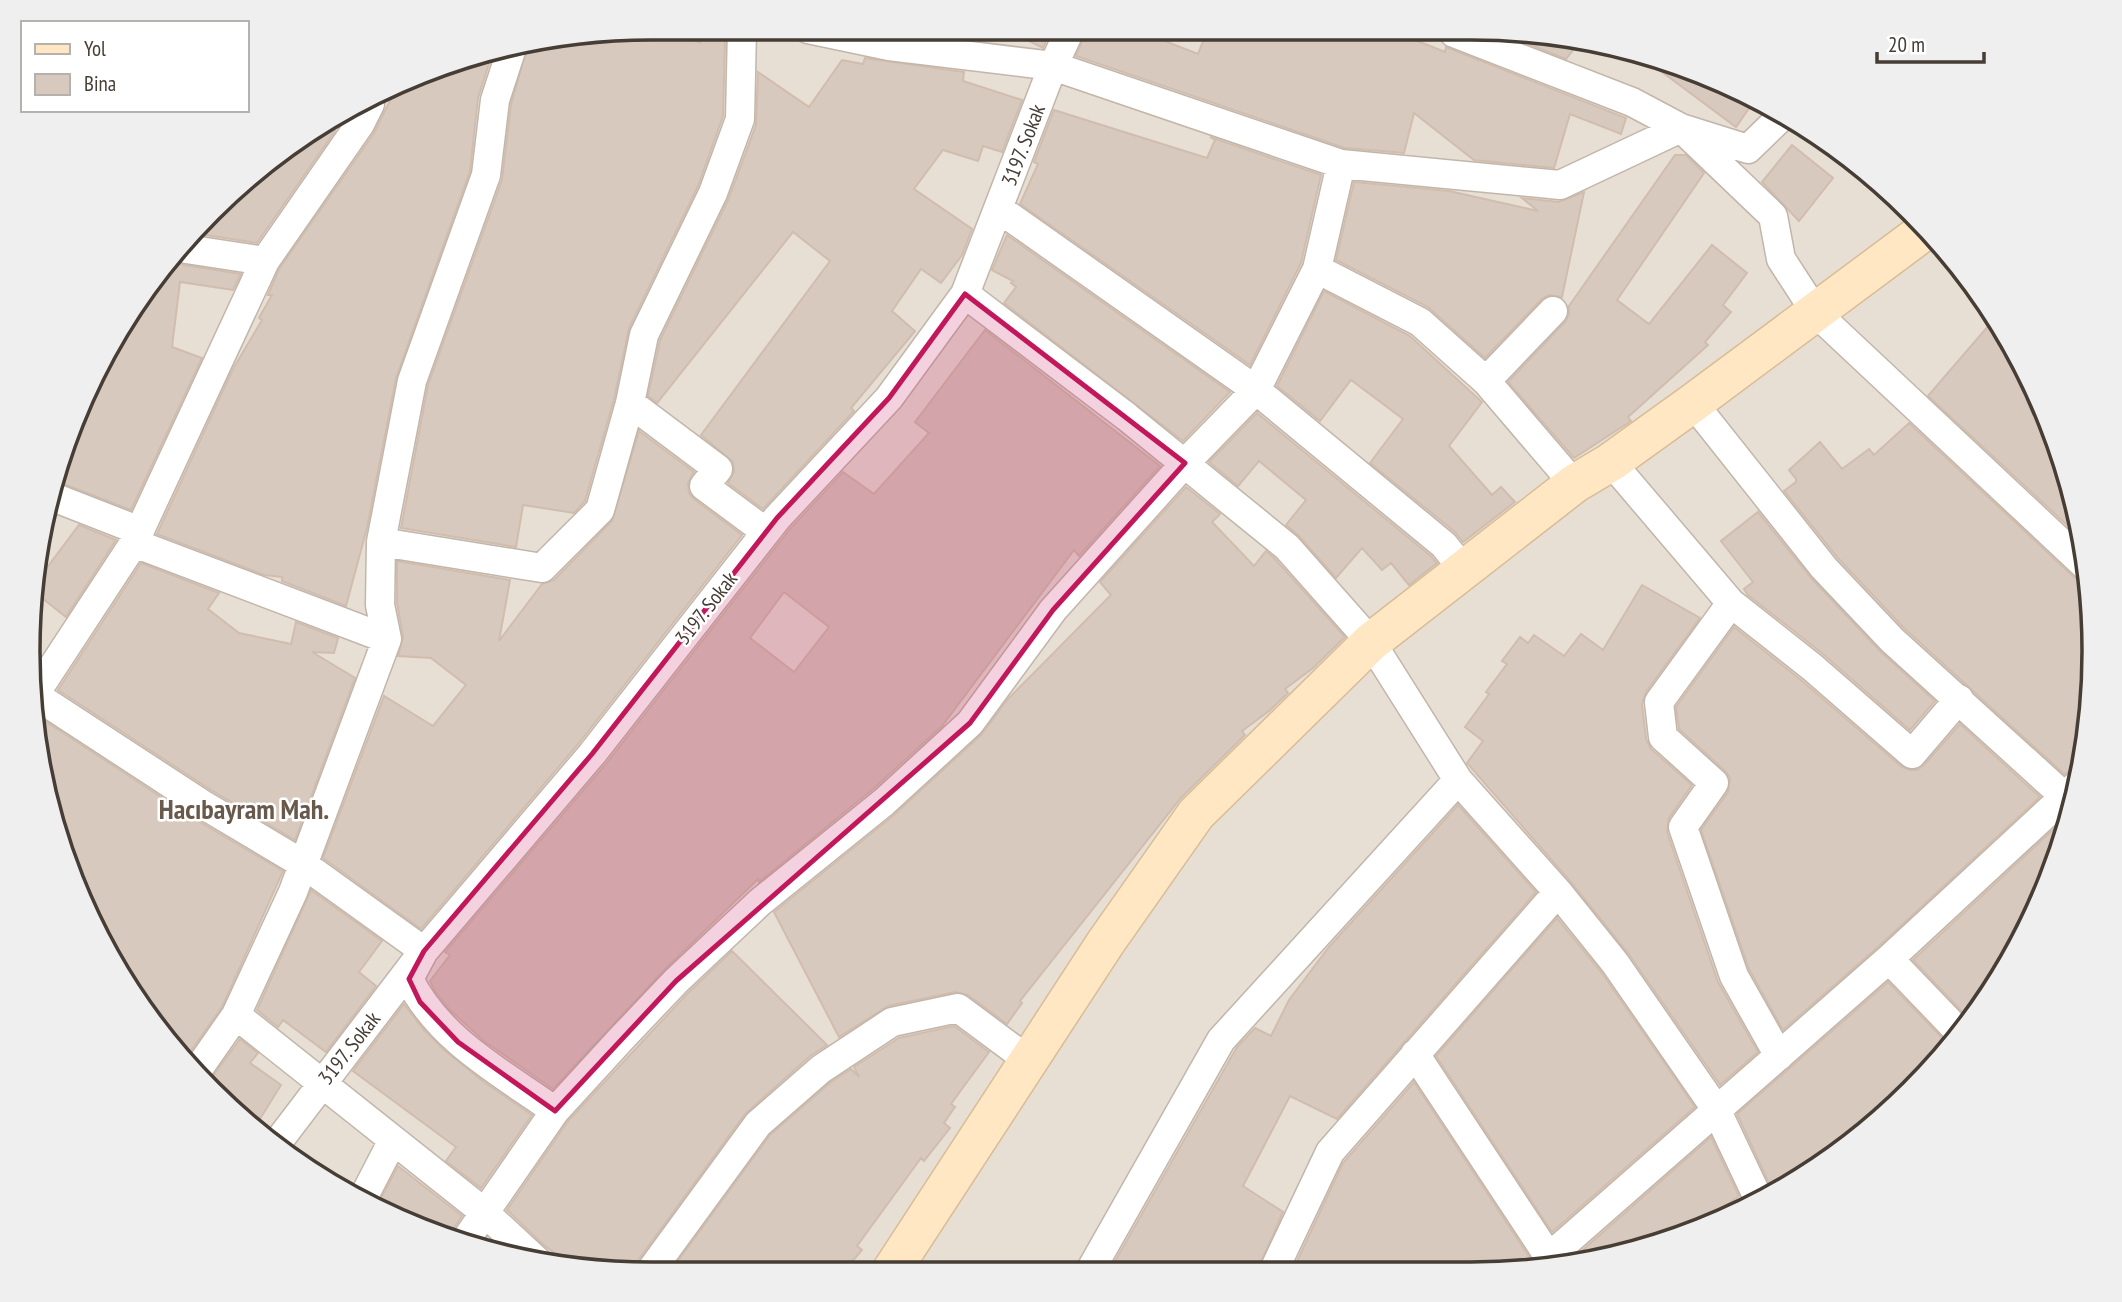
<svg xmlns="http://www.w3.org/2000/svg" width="2122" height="1302" font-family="'PT Sans Narrow',sans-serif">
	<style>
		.residential { fill: #e7ded4 }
		.building { fill: #d8c9be; stroke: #d0bdae; stroke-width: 2; fill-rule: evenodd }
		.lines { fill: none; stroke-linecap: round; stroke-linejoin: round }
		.street-casing { stroke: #c2b6ab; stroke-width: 31 }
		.secondary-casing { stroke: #d8bc96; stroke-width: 41 }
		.street { stroke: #fff; stroke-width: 28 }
		.secondary { stroke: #ffe7c4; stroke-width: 38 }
		.marked { fill: #c2185b; fill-opacity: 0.2; stroke: #c2185b; stroke-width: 5; stroke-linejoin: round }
		.labels { text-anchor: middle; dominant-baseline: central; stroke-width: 5; stroke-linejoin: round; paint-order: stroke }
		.street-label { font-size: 21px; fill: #463d35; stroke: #fff }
		.district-label { font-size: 28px; font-weight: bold; fill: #69594c; stroke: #fff }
		.rim { fill: none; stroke: #463d35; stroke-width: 3.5 }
	</style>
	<rect width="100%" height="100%" fill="#f3ede6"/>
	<path class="residential" d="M 651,28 L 1552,33 L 1709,75 L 1850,157 L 1939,240 L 2010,339 L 2061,450 L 2089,569 L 2093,691 L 2073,812 L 2030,926 L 1965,1030 L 1882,1119 L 1782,1191 L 1633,1253 L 1512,1273 L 570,1269 L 413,1227 L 272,1146 L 133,997 L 61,851 L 28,651 L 61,451 L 133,305 L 272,157 L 451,61 Z"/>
	<path class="building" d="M 651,28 L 673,28 L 700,43 L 706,30 L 725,39 L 723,116 L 698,186 L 629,328 L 614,399 L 585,501 L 574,513 L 523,505 L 516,547 L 401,528 L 428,385 L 502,180 L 511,104 L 527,48 Z
		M 891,29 L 935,30 L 970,30 L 968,39 Z
		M 1007,30 L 1051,30 L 1043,48 Z
		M 1086,31 L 1139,31 L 1198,54 L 1207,31 L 1395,32 L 1445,52 L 1446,47 L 1626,118 L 1621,134 L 1570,114 L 1554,168 L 1474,160 L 1414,113 L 1404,153 L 1345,148 L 1076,56 Z
		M 1500,33 L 1552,33 L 1580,41 L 1566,59 Z
		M 492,54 L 478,98 L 470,171 L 396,378 L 367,528 L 346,606 L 282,581 L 282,577 L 264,575 L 157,534 L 233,369 L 262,320 L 259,318 L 272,295 L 268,295 L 279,269 L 374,133 L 392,97 L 396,90 L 451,61 Z
		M 865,58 L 964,72 L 963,81 L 1022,100 L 1002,152 L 983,146 L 978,161 L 943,150 L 914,189 L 972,229 L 962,255 L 941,283 L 921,269 L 892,311 L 915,331 L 851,408 L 854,411 L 763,509 L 728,483 L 734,472 L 733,462 L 701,435 L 830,261 L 793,232 L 657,403 L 648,396 L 660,340 L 728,200 L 756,125 L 758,72 L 809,107 L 842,60 L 863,64 Z
		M 1652,60 L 1709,75 L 1754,101 L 1736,127 L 1650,63 Z
		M 1054,110 L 1207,158 L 1215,140 L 1210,137 L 1321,175 L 1301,263 L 1250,365 L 1020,204 L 1038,164 L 1034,162 Z
		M 332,124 L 335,131 L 257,243 L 199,234 L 272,157 Z
		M 1792,145 L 1833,178 L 1799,221 L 1762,182 Z
		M 1675,155 L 1686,155 L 1704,173 L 1617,300 L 1649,324 L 1712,245 L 1747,273 L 1723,305 L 1731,312 L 1705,342 L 1708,345 L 1628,417 L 1631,421 L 1574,458 L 1508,382 L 1565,322 L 1569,314 L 1569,306 Z
		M 1354,182 L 1449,191 L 1538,211 L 1522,198 L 1559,202 L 1584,192 L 1562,297 L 1549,295 L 1542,299 L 1485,358 L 1428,307 L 1336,260 Z
		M 1007,235 L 1230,392 L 1183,441 L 1004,303 L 1016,287 L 1011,283 L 1013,281 L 992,270 Z
		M 174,261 L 184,265 L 241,274 L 233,290 L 180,282 L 172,347 L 202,358 L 131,510 L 56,481 L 61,451 L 133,305 Z
		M 1324,291 L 1410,336 L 1482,402 L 1449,446 L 1492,495 L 1501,487 L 1515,502 L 1463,542 L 1455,532 L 1370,463 L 1403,419 L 1351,380 L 1320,421 L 1277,386 Z
		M 1995,318 L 2010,339 L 2061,450 L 2082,539 L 1928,396 Z
		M 985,330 L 1160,466 L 1079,556 L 1074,550 L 942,726 L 873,789 L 759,882 L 758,879 L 664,970 L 553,1089 L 484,1041 L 449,1009 L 435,991 L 430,981 L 450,955 L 445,952 L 605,765 L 790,529 L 843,472 L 874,494 L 929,433 L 915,422 ZM 784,592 L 829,627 L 794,672 L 750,638 Z
		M 1257,413 L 1432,557 L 1437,563 L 1409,585 L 1391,563 L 1382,570 L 1362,548 L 1336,578 L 1299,536 L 1286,525 L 1306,500 L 1259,461 L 1238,486 L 1209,462 Z
		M 1909,423 L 2078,581 L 2089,585 L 2093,692 L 2080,769 L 2073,769 L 2064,774 L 1904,628 L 1837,557 L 1784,491 L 1796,482 L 1796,479 L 1789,470 L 1820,442 L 1842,469 L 1869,449 L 1874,455 Z
		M 639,431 L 694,472 L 688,483 L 689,493 L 694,499 L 742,535 L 579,743 L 421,929 L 323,858 L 384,696 L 433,726 L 466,685 L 431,658 L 398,656 L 403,637 L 397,603 L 397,561 L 510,580 L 499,641 L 542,584 L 554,580 L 612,521 Z
		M 1186,487 L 1220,514 L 1212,522 L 1254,566 L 1266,551 L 1275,559 L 1345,637 L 1313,668 L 1285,689 L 1288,693 L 1269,711 L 1242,731 L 1245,735 L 1180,799 L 1020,1001 L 1022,1003 L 1007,1024 L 968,995 L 955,992 L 888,1006 L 839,1037 L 774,912 L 894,815 L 981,735 L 1008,699 L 1111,595 L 1100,582 Z
		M 1758,512 L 1812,579 L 1880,651 L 1935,701 L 1910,730 L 1823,654 L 1748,595 L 1744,589 L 1753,582 L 1721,541 Z
		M 79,525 L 116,540 L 66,617 L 37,594 L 40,577 Z
		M 141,563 L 219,593 L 208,609 L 239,633 L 291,644 L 296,622 L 338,638 L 334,653 L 312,652 L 355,678 L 295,840 L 211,790 L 58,690 Z
		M 1642,585 L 1700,618 L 1646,692 L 1642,704 L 1646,739 L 1651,749 L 1692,785 L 1669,818 L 1667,832 L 1718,982 L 1758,1052 L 1720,1085 L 1628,953 L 1570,881 L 1467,763 L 1483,741 L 1465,727 L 1489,694 L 1486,692 L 1507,664 L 1502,661 L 1520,637 L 1528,643 L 1534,635 L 1564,656 L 1581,634 L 1603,650 Z
		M 1734,627 L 1801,680 L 1902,767 L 1910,770 L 1917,770 L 1924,765 L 1960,724 L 2040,797 L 1878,947 L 1783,1030 L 1749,969 L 1701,830 L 1728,792 L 1730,778 L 1725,771 L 1679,729 L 1676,707 Z
		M 39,717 L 193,818 L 283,871 L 222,1007 L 188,1055 L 154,1020 L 159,1015 L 132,995 L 61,851 Z
		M 1458,805 L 1536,892 L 1337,1119 L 1290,1096 L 1243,1186 L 1283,1212 L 1257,1272 L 1129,1271 L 1114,1263 L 1237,1047 L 1255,1028 L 1271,1036 L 1289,1000 L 1329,947 Z
		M 2073,811 L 2030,926 L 1971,1021 L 1913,960 Z
		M 311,890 L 382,941 L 359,972 L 376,986 L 326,1052 L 283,1020 L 278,1027 L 257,1010 Z
		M 1557,918 L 1602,973 L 1695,1107 L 1552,1232 L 1436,1056 Z
		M 732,951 L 827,1045 L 810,1056 L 745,1114 L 639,1259 L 636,1269 L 576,1269 L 544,1245 L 507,1210 L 568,1121 L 688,993 Z
		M 1888,982 L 1950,1046 L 1882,1119 L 1782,1191 L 1774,1194 L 1737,1114 Z
		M 404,1004 L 424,1030 L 444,1050 L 484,1082 L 532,1115 L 481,1188 L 446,1161 L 456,1147 L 353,1071 Z
		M 954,1026 L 989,1052 L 951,1104 L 955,1107 L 944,1123 L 950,1128 L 924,1161 L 921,1158 L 857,1246 L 862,1250 L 845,1270 L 672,1269 L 770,1135 L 831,1082 L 851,1069 L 859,1077 L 854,1067 L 899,1038 Z
		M 240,1039 L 258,1053 L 250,1063 L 281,1085 L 255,1127 L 210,1080 Z
		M 1414,1082 L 1530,1258 L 1528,1270 L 1512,1273 L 1292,1272 L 1343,1163 Z
		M 1711,1137 L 1739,1196 L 1698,1225 L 1633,1253 L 1567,1264 Z
		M 398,1166 L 462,1216 L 448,1236 L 413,1227 L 377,1206 Z"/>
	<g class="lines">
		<defs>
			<path id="street" d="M 808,29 L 889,46 L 1053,66 L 1341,164 L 1560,185 L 1681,128 L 1748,149 L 1781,117
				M 1454,33 L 1632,102 L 1681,128 L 1773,216 L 1781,259 L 1816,313 L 2089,569
				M 999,209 L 1256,390 L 1444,545 L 1463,569
				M 186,249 L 265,261
				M 1317,269 L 1420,322 L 1486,381 L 1574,484
				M 965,294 L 1127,417 L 1287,547 L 1371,642 L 1458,780 L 1558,892 L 1615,963 L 1716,1109 L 1759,1200
				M 1486,381 L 1553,311
				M 630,403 L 718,469 L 704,486 L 766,532
				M 1693,403 L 1824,568 L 1892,640 L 2064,796
				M 1611,462 L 1731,603 L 1812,667 L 1912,754 L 1959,699
				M 53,497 L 140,531
				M 381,542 L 542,568 L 600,510 L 630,403 L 644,335 L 713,193 L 740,119 L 742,29
				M 134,543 L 387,639
				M 1731,603 L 1659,702 L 1663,737 L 1714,783 L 1683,827 L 1734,976 L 1779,1056
				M 35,694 L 134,543 L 265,261 L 360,124 L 370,104
				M 35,695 L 202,804 L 303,864 L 424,951 L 409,979 C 439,1040 502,1073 555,1111
				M 1889,959 L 1961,1034
				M 236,1015 L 484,1212 L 536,1260
				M 1415,1054 L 1549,1257
				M 199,1068 L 236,1015 L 293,892 L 387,639 L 380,605 L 381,542 L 412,381 L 486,175 L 495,100 L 511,51
				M 274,1147 L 419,957 L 592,754 L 777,518 L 889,398 L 965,294 L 1053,66 L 1070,30
				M 363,1198 L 393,1140
				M 465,1241 L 555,1111 L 620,1040 L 676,981 L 760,902 L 884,802 L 970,723 L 1053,610 L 1185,463 L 1256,390 L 1317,269 L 1341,164
				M 1544,1267 L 1549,1257 L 1889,959 L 2077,785
				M 652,1269 L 758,1124 L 821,1069 L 892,1022 L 958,1008 L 1028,1060
				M 1090,1271 L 1221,1040 L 1458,780
				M 1273,1272 L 1330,1152 L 1558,892"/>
			<path id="secondary" d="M 892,1270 L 1106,942 L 1196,814 L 1371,642 L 1574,484 L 1611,462 L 1693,403 L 1927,229"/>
		</defs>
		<use href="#street" class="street-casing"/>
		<use href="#secondary" class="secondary-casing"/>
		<use href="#street" class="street"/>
		<use href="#secondary" class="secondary"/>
	</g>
	<path class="marked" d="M 965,294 L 1185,463 L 1053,610 L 970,723 L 676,981 L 555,1111 L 458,1042 L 420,1002 L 409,979 L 424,951 L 592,754 L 777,518 L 889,398 Z"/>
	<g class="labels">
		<g class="street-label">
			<text transform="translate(1023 145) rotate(-69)">3197. Sokak</text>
			<text transform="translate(706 608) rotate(-52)">3197. Sokak</text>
			<text transform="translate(349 1048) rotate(-52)">3197. Sokak</text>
		</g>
		<g class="district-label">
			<text x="244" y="808">Hacıbayram Mah.</text>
		</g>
	</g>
	<path d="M0 0H2122V1302H0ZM651 40H1471A611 611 0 0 1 2082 651V651A611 611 0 0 1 1471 1262H651A611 611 0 0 1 40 651V651A611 611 0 0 1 651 40Z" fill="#f0efef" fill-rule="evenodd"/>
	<path class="rim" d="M651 40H1471A611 611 0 0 1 2082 651V651A611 611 0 0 1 1471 1262H651A611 611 0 0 1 40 651V651A611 611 0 0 1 651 40Z"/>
	<rect x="21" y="21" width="228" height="91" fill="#ffffff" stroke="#b5b1ae" stroke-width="2"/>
	<rect x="35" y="44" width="35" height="10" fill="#ffe7c4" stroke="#b5b1ae" stroke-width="2"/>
	<text x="84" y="56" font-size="21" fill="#463d35">Yol</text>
	<rect x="35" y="74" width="35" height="21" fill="#d8c9be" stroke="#b5b1ae" stroke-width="2"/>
	<text x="84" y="91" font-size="21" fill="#463d35">Bina</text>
	<path d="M1877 52v10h107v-10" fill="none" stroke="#463d35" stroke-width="3.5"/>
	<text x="1888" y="52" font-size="21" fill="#463d35" stroke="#ffffff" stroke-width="5" paint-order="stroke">20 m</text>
</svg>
